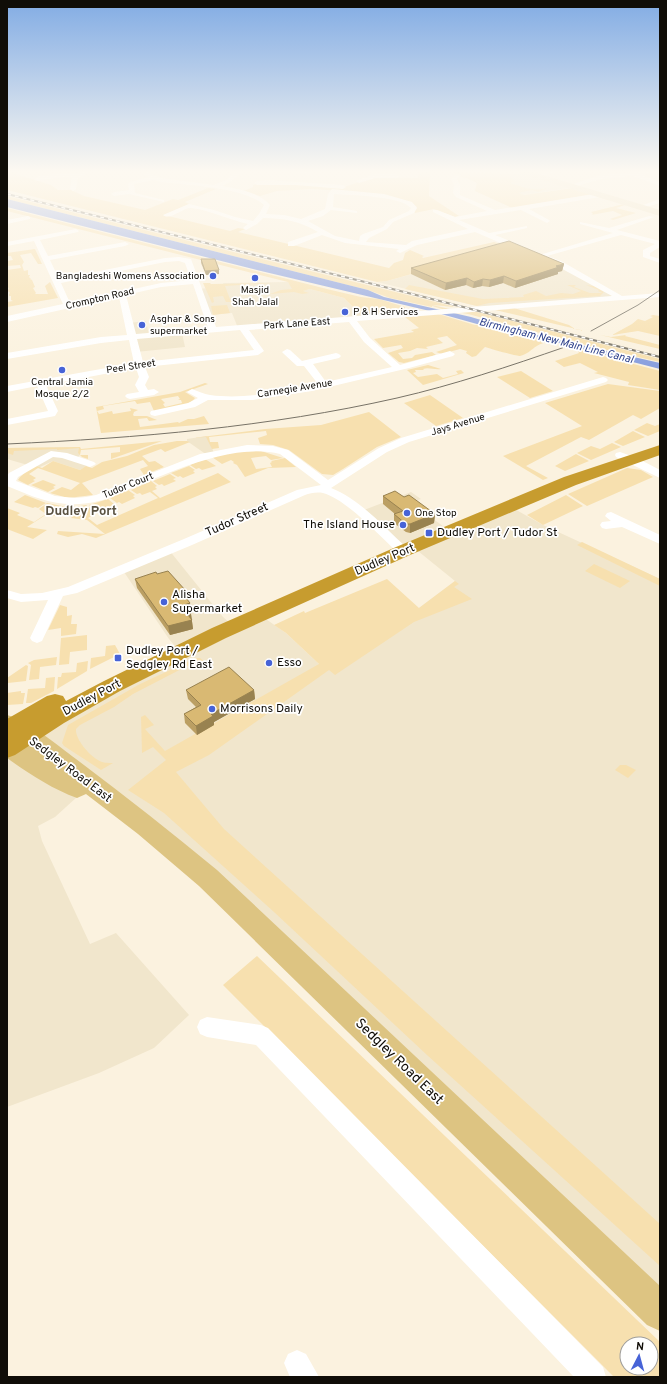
<svg xmlns="http://www.w3.org/2000/svg" width="667" height="1384" font-family="Overpass,sans-serif">
	<style>
		.built { fill: #f1e6cc }
		.green { fill: #f7e0af; fill-rule: evenodd }
		.water { fill: #8aa0df }
		.lines { fill: none; stroke-linecap: round; stroke-linejoin: round }
		.street { fill: #fff; fill-rule: evenodd }
		.secondary { fill: #eee1c1; fill-rule: evenodd }
		.primary { fill: #ddc482; fill-rule: evenodd }
		.highway { fill: #c79c2f; fill-rule: evenodd }
		.tram { stroke: #787367; stroke-width: 1 }
		.rail-casing { stroke: #787367; stroke-width: 2 }
		.rail { stroke: #fff; stroke-width: 1.5; stroke-dasharray: 4; stroke-linecap: butt }
		.wall { fill: #bb9f63 }
		.shaded-wall { fill: #988250 }
		.building { fill: #d9b973; stroke: #988250 }
		.poi-dot { fill: #4763d7; stroke: #fff; stroke-width: 1.5 }
		.labels { text-anchor: middle; dominant-baseline: central; stroke-width: 3.5; stroke-linejoin: round; paint-order: stroke }
		.far-poi-label { font-size: 10px; fill: #100d07; stroke: #fff; text-anchor: start }
		.far-street-label { font-size: 10px; fill: #100d07; stroke: #fff }
		.far-water-label { font-size: 11px; font-style: italic; fill: #2e418b; stroke: #fff }
		.street-label { font-size: 12px; fill: #100d07; stroke: #fff }
		.poi-label { font-size: 12px; fill: #100d07; stroke: #fff; text-anchor: start }
		.far-district-label { font-size: 13px; font-weight: bold; fill: #595141; stroke: #fff }
		.near-street-label { font-size: 14px; fill: #100d07; stroke: #fff }
	</style>
	<rect width="100%" height="100%" fill="#fbf2df"/>
	<path class="built" d="M 528,172 L 576,187 L 495,199 L 475,191 L 477,183 L 512,179 L 508,176 Z
		M 513,246 L 558,263 L 619,297 L 485,308 L 377,282 L 387,281 Z
		M 288,282 L 302,291 L 310,289 L 344,298 L 362,316 L 238,328 L 232,313 L 208,315 L 197,289 L 224,287 L 223,283 Z
		M 146,321 L 149,335 L 182,333 L 185,347 L 136,352 L 129,323 Z
		M 207,436 L 214,453 L 207,455 L 187,441 L 187,439 Z
		M 80,447 L 80,455 L 76,459 L 90,464 L 80,470 L 53,461 L 38,468 L 7,459 L 7,448 Z
		M 411,492 L 421,499 L 413,502 L 413,504 L 451,532 L 511,507 L 543,525 L 660,579 L 660,1312 L 208,878 L 88,787 L 55,817 L 38,826 L 42,841 L 90,944 L 116,933 L 189,1015 L 154,1048 L 99,1073 L 7,1107 L 7,734 L 179,651 L 169,639 L 122,569 L 169,550 L 222,616 L 234,627 L 260,615 L 286,633 L 319,664 L 419,608 L 455,581 L 413,547 L 403,551 L 364,510 Z"/>
	<path class="green" d="M 7,172 L 17,172 L 16,174 L 51,185 L 58,190 L 71,190 L 84,196 L 145,210 L 173,199 L 178,200 L 208,188 L 216,189 L 185,202 L 189,204 L 164,215 L 230,231 L 238,228 L 245,229 L 238,232 L 389,268 L 394,263 L 403,260 L 405,253 L 410,250 L 424,256 L 422,257 L 423,258 L 494,242 L 503,245 L 503,248 L 387,281 L 377,282 L 7,190 Z
		M 419,172 L 430,172 L 429,196 L 459,216 L 455,217 L 434,209 L 415,213 L 414,211 L 417,207 L 411,202 L 344,191 L 311,189 L 277,191 L 260,196 L 244,191 L 253,187 L 253,185 L 261,183 L 344,187 L 374,177 L 418,178 Z
		M 451,172 L 515,174 L 517,175 L 509,176 L 513,179 L 511,180 L 514,181 L 510,183 C 523,187 533,192 547,188 L 538,192 L 532,190 L 518,193 L 524,195 L 573,188 L 593,194 L 512,208 L 475,191 L 477,183 L 466,178 L 459,177 L 460,175 Z
		M 7,196 L 456,307 L 432,305 L 450,309 L 442,309 L 432,306 L 432,307 L 390,298 L 368,290 L 7,199 Z
		M 624,204 L 625,205 L 616,208 L 636,213 L 613,220 L 610,219 L 622,215 L 613,211 L 591,215 L 593,214 L 591,212 Z
		M 7,208 L 327,289 L 361,297 L 379,299 L 405,307 L 404,313 L 362,316 L 344,298 L 310,289 L 303,291 L 309,293 L 302,294 L 294,292 L 270,294 L 281,290 L 292,289 L 288,282 L 7,211 Z
		M 35,249 L 42,264 L 38,264 L 31,253 L 20,255 L 24,262 L 22,265 L 24,271 L 28,270 L 28,275 L 30,275 L 29,277 L 31,279 L 30,279 L 32,280 L 35,287 L 33,288 L 36,293 L 35,294 L 48,294 L 45,286 L 50,282 L 58,298 L 7,307 L 7,302 L 13,301 L 11,300 L 11,296 L 9,296 L 9,294 L 10,293 L 7,290 L 9,289 L 7,285 L 7,270 L 21,268 L 20,265 L 7,266 L 7,261 L 13,260 L 11,256 L 7,256 L 7,253 Z
		M 203,283 L 210,283 L 211,284 L 273,283 L 225,286 L 231,302 L 226,302 L 223,296 L 213,297 L 214,302 L 212,303 Z
		M 409,285 L 483,299 L 524,297 L 523,295 L 536,291 L 546,296 L 561,293 L 573,294 L 581,291 L 567,285 L 576,285 L 574,287 L 590,293 L 602,293 L 598,291 L 599,290 L 586,285 L 594,286 L 604,292 L 600,296 L 489,303 L 477,306 L 405,289 Z
		M 227,305 L 230,313 L 213,315 L 211,306 Z
		M 514,308 L 569,325 L 575,329 L 585,331 L 491,309 Z
		M 469,310 L 660,359 L 660,362 L 581,344 L 468,314 L 451,311 Z
		M 435,313 L 475,325 L 484,325 L 552,342 C 534,342 534,352 520,356 C 516,356 491,349 485,347 L 476,356 L 472,357 L 466,353 L 467,351 L 460,349 L 442,354 L 436,352 L 457,345 L 447,336 L 437,338 L 443,343 L 426,347 L 428,349 L 417,348 L 410,351 L 398,353 L 403,359 L 412,358 L 415,355 L 432,352 L 436,355 L 404,363 L 399,362 L 388,353 L 403,348 L 401,345 L 383,348 L 374,339 L 414,332 L 411,330 L 419,328 L 405,317 Z
		M 653,315 L 660,316 L 660,336 L 638,331 L 612,335 L 632,324 L 638,319 L 645,321 L 653,317 L 650,316 Z
		M 600,335 L 611,337 L 626,335 L 625,336 L 660,345 L 660,349 Z
		M 577,349 L 660,371 L 660,390 L 628,385 L 629,382 L 594,373 L 598,372 L 580,363 L 564,367 L 555,361 L 579,353 Z
		M 428,365 L 441,369 C 434,370 429,367 423,369 L 424,370 L 415,370 L 416,372 L 413,373 L 418,377 L 437,374 L 443,378 L 458,374 L 456,371 L 461,370 L 464,373 L 423,385 L 407,370 Z
		M 521,371 L 553,391 L 530,398 L 497,377 Z
		M 205,383 L 208,384 L 185,392 L 195,398 C 188,408 166,408 154,411 L 150,402 L 137,404 L 135,401 L 103,406 L 104,409 L 97,411 L 99,414 L 112,411 L 113,414 L 131,411 L 130,408 L 138,410 L 134,412 L 133,415 L 134,416 L 147,416 L 157,420 L 149,421 L 147,418 L 138,419 L 140,427 L 178,422 L 179,423 L 188,419 L 194,419 L 204,416 L 209,424 L 101,433 L 96,407 L 180,392 ZM 178,396 L 180,399 L 178,400 L 181,400 L 182,403 L 165,407 L 163,404 L 165,403 L 161,399 Z
		M 608,384 L 660,391 L 660,408 L 641,419 L 633,415 L 589,440 L 581,437 L 526,466 L 548,478 L 543,480 L 503,456 L 582,426 L 545,403 Z
		M 430,395 L 463,418 L 436,426 L 404,403 Z
		M 369,412 L 401,437 L 377,447 L 343,469 L 333,475 L 322,474 L 289,450 L 273,445 L 260,444 L 258,438 L 267,435 L 266,431 L 209,437 L 210,442 L 218,442 L 219,448 L 212,449 L 206,437 L 193,438 L 265,429 L 321,425 Z
		M 647,423 L 655,426 L 660,424 L 660,431 L 648,436 L 634,430 Z
		M 633,431 L 645,437 L 623,446 L 614,442 Z
		M 162,441 L 111,459 L 111,453 L 120,452 L 120,447 L 81,450 L 80,455 L 88,455 L 88,459 L 82,457 L 78,453 L 79,448 L 57,450 L 57,449 L 14,451 L 13,455 L 7,453 L 7,448 L 80,447 L 81,449 Z
		M 177,441 L 187,441 L 190,442 L 165,452 L 161,449 L 142,456 L 149,462 L 155,461 L 164,467 L 144,475 L 140,469 L 148,466 L 143,460 L 82,483 L 93,495 L 68,498 L 50,493 L 62,487 L 71,490 L 80,483 L 38,468 L 29,474 L 36,478 L 33,480 L 35,481 L 28,485 L 18,480 L 20,477 L 34,465 L 42,468 L 53,461 L 80,470 L 86,466 L 92,468 L 102,462 L 127,456 L 154,445 Z
		M 612,443 L 621,447 L 591,460 L 577,453 L 591,446 L 600,449 Z
		M 261,451 L 283,458 L 271,460 L 266,456 L 251,458 L 256,469 L 272,467 L 270,463 L 272,462 L 271,461 L 285,458 L 296,467 L 268,468 L 245,477 L 237,465 L 233,463 L 234,462 L 231,460 L 222,464 L 212,457 L 235,452 Z
		M 576,454 L 589,461 L 565,471 L 555,466 Z
		M 205,459 L 216,466 L 202,470 L 199,468 L 196,469 L 190,465 Z
		M 189,466 L 195,470 L 193,471 L 195,473 L 183,478 L 180,476 L 178,477 L 171,473 Z
		M 627,468 L 641,470 L 653,477 L 587,506 L 568,494 Z
		M 218,473 L 231,482 L 96,538 L 82,534 L 68,537 L 57,534 L 58,531 L 105,534 L 87,520 L 71,518 L 72,517 L 69,517 L 75,507 L 86,505 L 95,512 L 92,513 L 94,515 L 88,518 L 97,525 L 158,498 L 150,492 L 142,495 L 140,493 L 137,494 L 131,490 L 151,481 L 157,486 L 155,487 L 157,489 L 152,491 L 160,498 Z
		M 170,474 L 176,478 L 173,479 L 176,481 L 164,486 L 162,484 L 159,485 L 153,481 Z
		M 43,480 L 56,485 L 53,487 L 55,488 L 48,492 L 31,485 Z
		M 128,490 L 135,495 L 133,496 L 135,498 L 122,504 L 119,502 L 117,503 L 110,498 Z
		M 25,495 L 46,503 L 38,508 L 35,507 L 33,508 L 14,502 Z
		M 566,495 L 583,506 L 543,525 L 527,515 Z
		M 108,499 L 114,504 L 112,505 L 114,507 L 102,512 L 100,510 L 97,511 L 89,505 Z
		M 47,503 L 67,507 L 62,516 L 44,516 L 27,527 L 47,530 L 33,539 L 7,529 L 7,508 L 20,513 L 17,515 L 34,522 L 46,514 L 39,509 Z
		M 582,542 L 660,579 L 660,586 L 577,545 Z
		M 594,564 L 630,581 L 620,588 L 585,571 Z
		M 387,579 L 419,608 L 455,581 L 459,584 L 454,587 L 472,599 L 414,622 L 335,675 L 329,670 L 209,755 L 176,772 L 224,829 L 660,1224 L 660,1266 L 427,1055 L 274,912 L 164,813 L 128,790 L 166,760 L 153,747 L 142,753 L 141,717 L 145,715 L 154,725 L 145,729 L 165,751 L 319,664 L 286,633 L 274,625 L 304,611 L 305,613 Z
		M 60,605 L 67,607 L 67,616 L 72,615 L 71,624 L 77,624 L 76,634 L 61,636 L 61,628 L 48,630 Z
		M 87,635 L 87,650 L 70,652 L 69,664 L 59,665 L 61,638 Z
		M 115,645 L 120,654 L 90,669 L 91,658 L 105,656 L 106,646 Z
		M 57,657 L 56,665 L 40,667 L 39,679 L 29,680 L 31,665 L 28,663 L 34,660 Z
		M 196,658 L 200,658 L 206,663 L 196,669 L 191,664 L 133,694 L 114,707 L 80,725 L 76,729 C 75,739 89,755 98,760 C 102,763 108,763 113,763 L 101,770 L 64,746 L 62,743 L 68,725 L 140,684 Z
		M 88,661 L 87,671 L 57,689 L 58,677 L 61,677 L 62,673 L 76,672 L 77,663 Z
		M 26,665 L 28,666 L 26,681 L 8,683 L 7,691 L 7,678 Z
		M 55,677 L 54,691 L 31,703 L 26,703 L 28,689 L 45,688 L 46,678 Z
		M 21,691 L 21,693 L 25,693 L 23,704 L 7,705 L 7,693 Z
		M 620,765 L 626,765 L 636,770 L 628,778 L 615,770 Z
		M 257,956 L 660,1342 L 660,1377 L 614,1377 L 223,985 ZM 627,1344 L 651,1344 L 651,1368 L 627,1368 Z"/>
	<path class="water" d="M 7,199 L 368,290 L 384,297 L 471,317 L 511,329 L 660,363 L 660,369 L 485,324 L 477,324 L 434,312 L 261,271 L 7,207 Z"/>
	<g class="lines">
		<path class="street" d="M 82,172 L 89,172 L 78,178 L 76,189 L 73,191 L 70,189 L 72,177 L 61,177 L 37,181 L 34,179 C 47,170 69,177 82,172 Z
			M 146,172 L 152,172 L 151,174 L 161,178 L 214,185 L 226,180 L 236,172 L 242,172 L 230,182 L 222,186 C 238,189 259,192 270,205 L 266,214 L 284,215 L 301,219 L 325,209 L 328,194 L 332,189 L 384,194 L 412,202 L 417,208 L 414,213 L 393,222 L 387,229 L 369,238 L 366,242 L 406,245 L 412,241 L 468,229 L 433,212 L 433,210 L 437,210 L 455,217 L 487,211 L 456,197 L 453,193 L 454,185 L 451,179 L 456,174 L 461,175 L 457,179 L 460,185 L 460,195 L 495,210 L 600,193 L 603,195 L 600,197 L 529,209 L 549,220 L 550,221 L 547,223 L 521,210 L 459,220 L 489,233 L 527,226 L 527,228 L 495,235 L 525,247 L 525,251 L 519,251 L 475,232 L 417,245 L 400,253 L 396,251 L 399,249 L 345,243 L 322,235 L 294,246 L 288,246 L 288,242 L 318,232 C 300,221 283,218 263,218 L 257,224 L 246,230 L 243,228 L 248,224 C 229,220 210,210 191,208 C 182,208 170,221 163,215 L 189,204 L 214,210 L 235,217 L 253,221 L 259,214 L 264,205 C 244,187 187,185 160,182 L 154,180 L 134,184 L 135,193 L 164,200 L 164,202 L 129,194 L 114,196 L 111,194 L 114,192 L 129,190 L 128,184 L 130,182 L 149,177 L 144,174 ZM 334,194 C 350,195 401,196 411,208 L 409,211 L 389,220 L 383,227 L 363,234 L 360,236 L 359,241 L 335,236 L 308,221 L 323,216 L 331,210 L 357,213 L 357,211 L 333,207 Z
			M 295,172 L 311,172 L 312,173 L 309,175 Z
			M 546,172 L 555,172 L 543,176 L 540,174 Z
			M 636,172 L 653,172 L 652,173 L 641,175 L 660,182 L 660,186 L 633,176 L 601,179 L 577,186 L 574,184 L 600,175 Z
			M 374,174 L 397,174 L 400,176 L 397,178 L 375,178 L 359,183 L 356,181 Z
			M 268,180 L 343,185 L 346,187 L 343,189 L 296,185 L 257,185 L 254,183 L 257,181 Z
			M 660,199 L 660,203 L 646,207 L 643,205 Z
			M 28,216 L 30,217 L 30,219 L 7,224 L 7,220 Z
			M 649,216 L 654,217 L 617,230 L 660,241 L 660,247 L 650,253 L 650,256 L 660,259 L 660,263 L 643,257 L 643,250 L 655,244 L 621,235 L 547,256 L 561,261 L 622,296 L 660,293 L 660,297 L 357,321 L 370,338 L 400,365 L 450,351 L 455,354 L 453,356 L 409,368 L 312,391 L 253,400 L 208,400 L 195,407 L 155,416 L 151,415 L 150,413 L 151,411 L 188,403 L 198,398 L 187,392 L 192,389 C 198,391 204,394 210,395 C 245,400 284,391 318,384 L 304,366 L 297,366 L 284,354 L 282,352 L 287,349 L 290,350 L 302,361 L 336,353 L 339,354 L 341,356 L 339,358 L 313,364 L 326,382 L 392,367 L 364,342 L 349,322 L 249,330 L 264,351 L 258,355 L 145,367 L 149,377 L 145,385 L 148,390 L 154,389 L 159,392 L 154,395 L 130,399 L 127,398 L 125,396 L 127,394 L 139,392 L 135,385 L 139,377 L 136,368 L 46,385 L 58,411 L 55,416 L 7,425 L 7,419 L 48,411 L 37,386 L 7,392 L 7,386 L 134,363 L 129,340 L 101,343 L 7,359 L 7,353 L 101,337 L 127,335 L 119,297 L 7,322 L 7,316 L 63,304 L 34,241 L 7,246 L 7,242 L 76,229 L 79,231 L 78,232 L 40,240 L 48,256 L 125,242 L 129,244 L 125,246 L 50,260 L 59,279 L 165,258 L 179,257 L 191,259 L 216,327 L 612,296 L 555,265 L 536,256 L 613,233 L 580,224 L 580,222 L 609,228 ZM 179,261 L 185,263 L 191,280 L 161,283 L 70,303 L 61,283 L 165,262 ZM 193,284 L 208,328 L 136,334 L 126,295 L 161,287 ZM 240,330 L 254,350 L 143,362 L 137,339 Z
			M 603,377 L 606,378 L 608,380 L 606,382 L 409,442 L 387,452 L 331,488 C 361,500 384,527 407,548 L 409,551 L 407,554 L 399,554 C 381,537 346,499 323,493 C 317,492 310,493 305,495 L 192,545 L 77,593 L 63,596 L 42,641 L 37,643 L 32,641 L 30,638 L 48,600 L 21,602 L 7,598 L 7,590 L 21,594 L 42,593 L 68,587 L 184,539 L 297,490 L 321,485 L 280,454 C 229,440 151,481 103,500 C 64,510 43,501 7,486 L 7,476 L 9,473 L 51,451 L 67,453 L 94,462 L 96,464 L 90,467 L 62,458 L 53,457 L 18,477 L 16,481 L 55,496 L 75,498 L 86,497 L 96,495 L 200,454 L 247,445 L 273,446 L 288,450 L 328,480 L 379,448 L 401,438 Z
			M 620,452 L 637,458 L 660,470 L 660,478 L 616,457 L 615,455 L 616,453 Z
			M 611,512 L 660,535 L 660,544 L 622,527 L 606,529 L 602,528 L 600,525 L 602,522 L 611,521 L 605,516 L 607,513 Z
			M 207,1017 L 261,1025 L 268,1028 L 603,1367 L 606,1377 L 574,1377 L 256,1045 L 207,1037 L 200,1034 L 197,1027 L 200,1020 Z
			M 297,1350 L 306,1354 L 319,1377 L 290,1377 L 284,1363 L 288,1354 Z"/>
		<path class="secondary" d="M 521,172 L 533,172 L 660,210 L 660,216 L 522,174 Z"/>
		<path class="primary" d="M 7,715 C 29,721 57,745 76,759 C 124,795 171,832 217,870 L 660,1286 L 660,1331 L 647,1325 L 199,886 L 138,834 L 86,794 L 77,798 C 52,789 28,773 7,758 L 7,737 L 14,739 L 7,734 Z"/>
		<path class="highway" d="M 660,445 L 660,455 L 576,485 L 410,555 L 226,638 L 120,691 L 64,723 L 15,755 L 7,758 L 7,719 L 47,696 L 55,694 L 63,696 L 66,701 L 104,681 L 212,628 L 396,547 L 564,477 Z"/>
		<path class="tram" d="M 591,331 L 638,305 L 660,290
			M 7,444 C 138,438 269,427 397,398 C 454,385 510,366 565,347"/>
		<defs>
			<path id="rail" d="M 7,194 L 361,281 L 660,357"/>
		</defs>
		<use href="#rail" class="rail-casing"/>
		<use href="#rail" class="rail"/>
	</g>
	<path class="wall" d="M 201,259 L 219,270 L 219,274 L 206,275 L 201,263 Z
		M 564,264 L 562,271 L 558,272 L 558,274 L 515,288 L 503,283 L 489,287 L 482,286 L 473,288 L 466,285 L 445,290 L 411,274 L 411,268 Z
		M 383,496 L 404,497 L 435,514 L 434,523 L 410,533 L 406,532 L 394,523 L 394,514 L 395,514 L 383,504 Z
		M 157,574 L 186,591 L 187,600 L 190,603 L 191,612 L 190,612 L 191,614 L 193,629 L 170,635 L 137,588 L 135,579 Z
		M 186,690 L 254,690 L 255,699 L 214,722 L 214,725 L 197,735 L 185,723 L 184,714 L 196,707 L 188,699 Z"/>
	<path class="shaded-wall" d="M 564,264 L 562,271 L 558,272 L 558,274 L 515,288 L 516,281 Z
		M 219,270 L 219,274 L 206,275 L 205,271 Z
		M 504,276 L 503,283 L 489,287 L 490,280 Z
		M 467,278 L 466,285 L 445,290 L 446,283 Z
		M 483,279 L 482,286 L 473,288 L 474,282 Z
		M 435,514 L 434,523 L 410,533 L 410,524 Z
		M 186,591 L 187,600 L 182,593 Z
		M 190,603 L 191,612 L 186,614 L 184,605 Z
		M 191,614 L 193,629 L 170,635 L 168,626 Z
		M 254,690 L 255,699 L 214,722 L 214,725 L 197,735 L 196,726 L 211,714 Z"/>
	<path class="building" d="M 509,241 L 564,264 L 556,266 L 559,267 L 516,281 L 504,276 L 490,280 L 483,279 L 474,282 L 467,278 L 446,283 L 411,268 Z
		M 201,259 L 215,259 L 219,270 L 205,271 Z
		M 395,491 L 404,497 L 409,495 L 435,514 L 410,524 L 406,524 L 394,514 L 403,511 L 383,496 Z
		M 168,571 L 186,591 L 182,593 L 190,603 L 184,605 L 191,614 L 188,615 L 192,620 L 168,626 L 135,579 L 156,572 L 157,574 Z
		M 229,667 L 254,690 L 211,714 L 213,716 L 196,726 L 184,714 L 201,705 L 186,690 Z"/>
	<linearGradient id="sky" x2="0" y2="1"><stop stop-color="#82ace4"/><stop offset="0.47" stop-color="#fdf9f1"/><stop offset="1" stop-color="#fdf9f1" stop-opacity="0"/></linearGradient>
	<rect width="667" height="365" fill="url(#sky)"/>
	<g class="poi-dot">
		<circle cx="213" cy="276" r="4"/>
		<circle cx="255" cy="278" r="4"/>
		<circle cx="345" cy="312" r="4"/>
		<circle cx="142" cy="325" r="4"/>
		<circle cx="62" cy="370" r="4"/>
		<circle cx="407" cy="513" r="4"/>
		<circle cx="403" cy="525" r="4"/>
		<rect x="425" y="529" width="8" height="8" rx="2"/>
		<circle cx="164" cy="602" r="4"/>
		<rect x="114" y="654" width="8" height="8" rx="2"/>
		<circle cx="269" cy="663" r="4"/>
		<circle cx="212" cy="709" r="4"/>
	</g>
	<g class="labels">
		<g class="far-poi-label">
			<text x="205" y="276" text-anchor="end">Bangladeshi Womens Association</text>
			<text x="255" y="290" text-anchor="middle">Masjid<tspan x="255" dy="12">Shah Jalal</tspan></text>
			<text x="353" y="312">P &amp; H Services</text>
			<text x="150" y="319">Asghar &amp; Sons<tspan x="150" dy="12">supermarket</tspan></text>
			<text x="62" y="382" text-anchor="middle">Central Jamia<tspan x="62" dy="12">Mosque 2/2</tspan></text>
			<text x="415" y="513">One Stop</text>
		</g>
		<g class="far-street-label">
			<text transform="translate(100 299) rotate(-13)">Crompton Road</text>
			<text transform="translate(297 324) rotate(-4)">Park Lane East</text>
			<text transform="translate(131 367) rotate(-9)">Peel Street</text>
			<text transform="translate(295 389) rotate(-9)">Carnegie Avenue</text>
			<text transform="translate(458 425) rotate(-17)">Jays Avenue</text>
			<text transform="translate(128 486) rotate(-22)">Tudor Court</text>
		</g>
		<g class="far-water-label">
			<text transform="translate(556 341) rotate(14)">Birmingham New Main Line Canal</text>
		</g>
		<g class="street-label">
			<text transform="translate(237 520) rotate(-24)">Tudor Street</text>
			<text transform="translate(385 560) rotate(-23)">Dudley Port</text>
			<text transform="translate(92 698) rotate(-28)">Dudley Port</text>
			<text transform="translate(70 770) rotate(37)">Sedgley Road East</text>
		</g>
		<g class="poi-label">
			<text x="395" y="525" text-anchor="end">The Island House</text>
			<text x="437" y="533">Dudley Port / Tudor St</text>
			<text x="172" y="595">Alisha<tspan x="172" dy="14">Supermarket</tspan></text>
			<text x="126" y="651">Dudley Port /<tspan x="126" dy="14">Sedgley Rd East</tspan></text>
			<text x="277" y="663">Esso</text>
			<text x="220" y="709">Morrisons Daily</text>
		</g>
		<g class="far-district-label">
			<text x="81" y="512">Dudley Port</text>
		</g>
		<g class="near-street-label">
			<text transform="translate(399 1062) rotate(44)">Sedgley Road East</text>
		</g>
	</g>
	<rect width="667" height="1384" fill="none" stroke="#100d07" stroke-width="16"/>
	<g transform="translate(639 1356) rotate(6)"><circle r="19" fill="#ffffff" stroke="#9f9e9c"/>
	<path d="M0-3L7 15L0 10L-7 15Z" fill="#4763d7"/>
	<text y="-6" font-size="11" font-weight="bold" text-anchor="middle" fill="#100d07">N</text>
	</g>
</svg>
